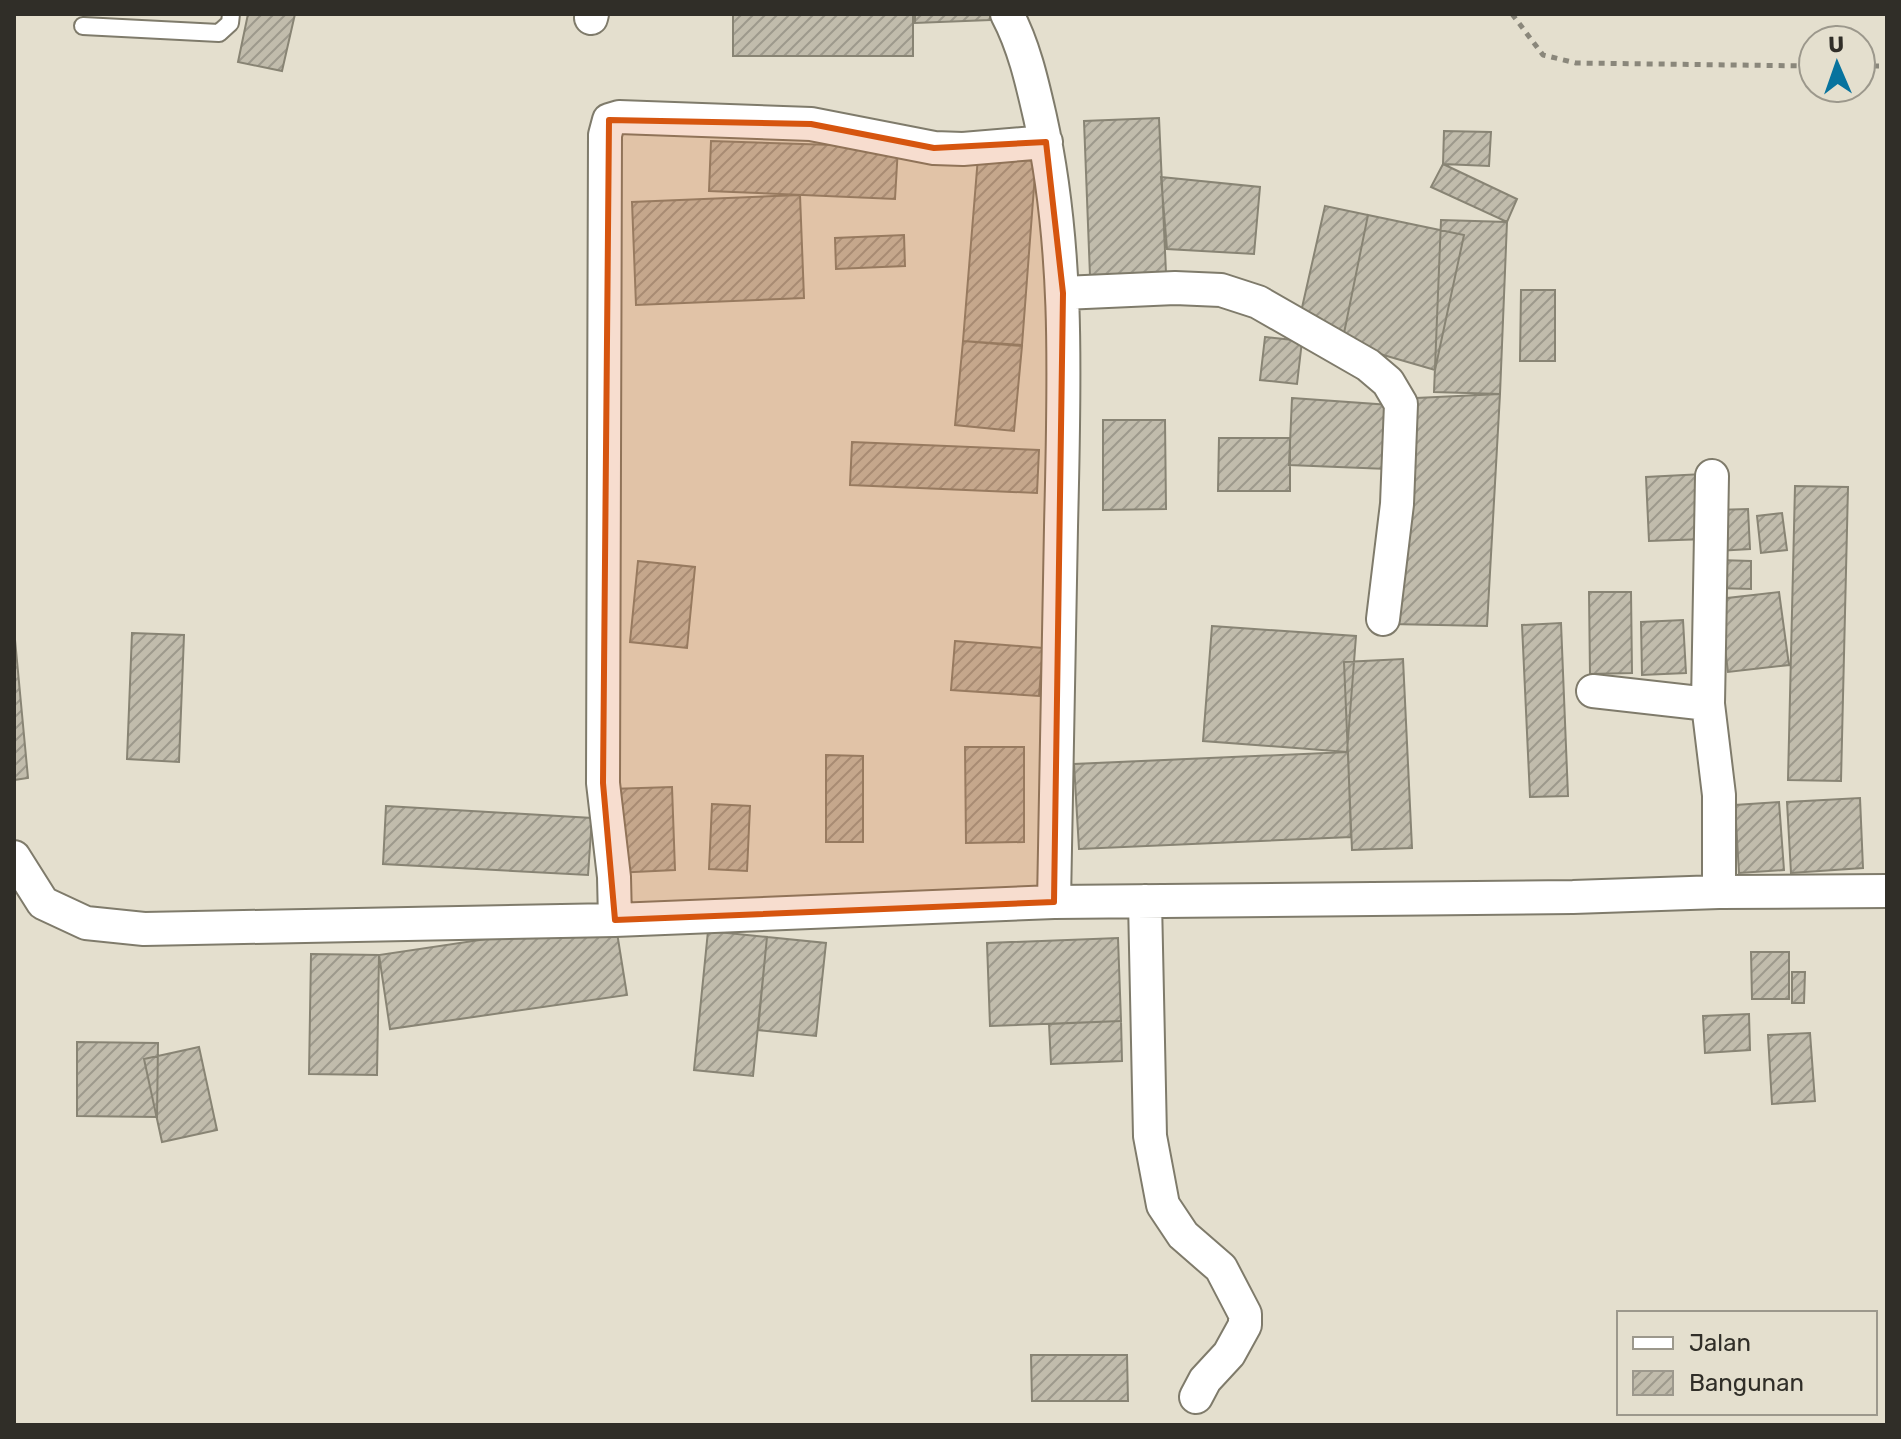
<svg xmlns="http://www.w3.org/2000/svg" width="1901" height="1439" font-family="Rubik,sans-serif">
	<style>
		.building { fill: url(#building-hatch); stroke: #888474; stroke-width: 2 }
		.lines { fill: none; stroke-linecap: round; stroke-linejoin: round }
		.service-casing { stroke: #7f7b6b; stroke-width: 20 }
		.minor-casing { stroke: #7f7b6b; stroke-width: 36 }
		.path { stroke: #8a877b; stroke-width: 5; stroke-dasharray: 6 6; stroke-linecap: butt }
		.service { stroke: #fff; stroke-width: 16 }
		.minor { stroke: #fff; stroke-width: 32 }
		.marked { fill: #d6550f; fill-opacity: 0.2; stroke: #d6550f; stroke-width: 6; stroke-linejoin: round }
	</style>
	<defs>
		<pattern id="building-hatch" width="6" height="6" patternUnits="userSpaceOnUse" patternTransform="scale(2)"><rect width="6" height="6" fill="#c1bcac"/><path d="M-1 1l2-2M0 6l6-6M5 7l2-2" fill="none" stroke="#9d998c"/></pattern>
	</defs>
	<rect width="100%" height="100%" fill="#e4dfce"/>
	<path class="building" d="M 248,14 L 295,14 L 282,71 L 238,62 Z
		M 733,14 L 913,14 L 913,56 L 733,56 Z
		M 915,14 L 990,14 L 990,20 L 915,23 Z
		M 1159,118 L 1166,273 L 1090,276 L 1084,121 Z
		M 1444,131 L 1491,132 L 1489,166 L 1443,164 Z
		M 711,141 L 898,147 L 895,199 L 709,191 Z
		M 978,157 L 1036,161 L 1022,345 L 963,341 Z
		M 1443,164 L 1517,199 L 1507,222 L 1431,187 Z
		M 1161,177 L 1260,187 L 1254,254 L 1167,249 Z
		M 800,195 L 804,298 L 636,305 L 632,202 Z
		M 1325,206 L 1368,215 L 1342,343 L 1299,321 Z
		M 1368,215 L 1464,235 L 1435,370 L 1342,343 Z
		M 1441,220 L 1507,222 L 1500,394 L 1434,392 Z
		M 904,235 L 905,266 L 836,269 L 835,238 Z
		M 1521,290 L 1555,290 L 1555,361 L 1520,361 Z
		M 1265,337 L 1302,341 L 1297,384 L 1260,380 Z
		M 963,341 L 1022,346 L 1014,431 L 955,425 Z
		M 1500,394 L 1487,626 L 1391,624 L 1409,409 L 1416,398 Z
		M 1292,398 L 1390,405 L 1387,469 L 1289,465 Z
		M 1103,420 L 1165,420 L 1166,509 L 1103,510 Z
		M 1219,438 L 1290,438 L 1290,491 L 1218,491 Z
		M 852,442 L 1039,450 L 1037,493 L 850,485 Z
		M 1703,474 L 1706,539 L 1649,541 L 1646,477 Z
		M 1795,486 L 1848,487 L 1841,781 L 1788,780 Z
		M 1748,509 L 1750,549 L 1717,551 L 1715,510 Z
		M 1782,513 L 1787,550 L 1761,553 L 1757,516 Z
		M 1718,560 L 1751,561 L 1751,589 L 1718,588 Z
		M 638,561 L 695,567 L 687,648 L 630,642 Z
		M 1589,592 L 1631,592 L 1632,673 L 1590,674 Z
		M 1779,592 L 1789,665 L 1728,672 L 1719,599 Z
		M 1683,620 L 1686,673 L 1642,675 L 1641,622 Z
		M 1561,623 L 1568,796 L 1530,797 L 1522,625 Z
		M 1212,626 L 1356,636 L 1347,752 L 1203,741 Z
		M 14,629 L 28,778 L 14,780 Z
		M 132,633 L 184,635 L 179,762 L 127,759 Z
		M 955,641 L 1043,648 L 1039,696 L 951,690 Z
		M 1403,659 L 1412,848 L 1352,850 L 1344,662 Z
		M 965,747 L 1024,747 L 1024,842 L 966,843 Z
		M 1348,752 L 1351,837 L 1079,849 L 1074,764 Z
		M 826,755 L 863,756 L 863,842 L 826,842 Z
		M 672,787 L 675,870 L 614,873 L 610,789 Z
		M 1860,798 L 1863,868 L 1791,873 L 1787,802 Z
		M 1779,802 L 1784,870 L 1739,873 L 1735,805 Z
		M 712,804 L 750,806 L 747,871 L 709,869 Z
		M 386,806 L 592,818 L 588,875 L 383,864 Z
		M 615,920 L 627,995 L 390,1029 L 379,955 Z
		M 708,931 L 767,937 L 753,1076 L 694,1070 Z
		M 767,937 L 826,943 L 816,1036 L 758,1030 Z
		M 1118,938 L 1121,1021 L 990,1026 L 987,943 Z
		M 1751,952 L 1789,952 L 1789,999 L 1752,999 Z
		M 311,954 L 379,955 L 377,1075 L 309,1074 Z
		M 1792,972 L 1805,972 L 1804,1003 L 1792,1003 Z
		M 1749,1014 L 1750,1050 L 1705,1053 L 1703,1016 Z
		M 1121,1021 L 1122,1061 L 1051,1064 L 1049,1024 Z
		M 1810,1033 L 1815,1101 L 1772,1104 L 1768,1035 Z
		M 77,1042 L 158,1043 L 157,1117 L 77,1116 Z
		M 199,1047 L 217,1130 L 162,1142 L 144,1059 Z
		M 1031,1355 L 1127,1355 L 1128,1401 L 1032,1401 Z"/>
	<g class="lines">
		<defs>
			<path id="service" d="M 83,26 L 219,33 L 230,23 L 231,14"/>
			<path id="minor" d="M 1007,14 C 1024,46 1032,82 1040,117 C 1070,251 1064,390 1061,527 C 1059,652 1057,777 1054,902
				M 591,18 L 592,14
				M 1063,293 L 1175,288 L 1221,290 L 1258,302 L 1368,365 L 1388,382 L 1401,404 L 1397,504 L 1383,619
				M 1593,691 L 1708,704 L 1719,795 L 1719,892
				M 1708,704 L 1712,476
				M 14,857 L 43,903 L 86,923 L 144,929 L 615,920 L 1054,902 L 1573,897 L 1719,892 L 1887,891
				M 1145,901 L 1150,1136 L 1163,1205 L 1183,1235 L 1221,1268 L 1245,1314 L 1245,1325 L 1229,1354 L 1205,1380 L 1196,1397
				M 615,920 L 614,877 L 603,783 L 605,135 L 609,120 L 619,117 L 811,124 L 934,148 L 963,149 L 1046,142"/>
		</defs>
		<use href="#service" class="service-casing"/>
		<use href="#minor" class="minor-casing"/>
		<path class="path" d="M 1512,14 L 1543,55 L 1576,63 L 1813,66
			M 1861,66 L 1887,66"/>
		<use href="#service" class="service"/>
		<use href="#minor" class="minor"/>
	</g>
	<path class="marked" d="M 609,120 L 811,124 L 934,148 L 1046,142 L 1063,293 L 1054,902 L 615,920 L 603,783 Z"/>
	<rect width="1901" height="1439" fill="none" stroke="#302e28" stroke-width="32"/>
	<rect x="1617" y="1311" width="260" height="104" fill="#e4dfce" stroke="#9c988c" stroke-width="2"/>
	<rect x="1633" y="1337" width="40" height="12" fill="#ffffff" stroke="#9c988c" stroke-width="2"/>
	<text x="1689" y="1351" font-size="24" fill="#302e28">Jalan</text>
	<rect x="1633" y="1371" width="40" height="24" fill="url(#building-hatch)" stroke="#9c988c" stroke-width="2"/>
	<text x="1689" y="1391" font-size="24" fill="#302e28">Bangunan</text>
	<g transform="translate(1837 64) rotate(358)"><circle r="38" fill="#e4dfce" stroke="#9c988c" stroke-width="2"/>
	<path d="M0-6L14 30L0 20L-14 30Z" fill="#07739e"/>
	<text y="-12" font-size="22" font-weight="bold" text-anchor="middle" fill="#302e28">U</text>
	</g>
</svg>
